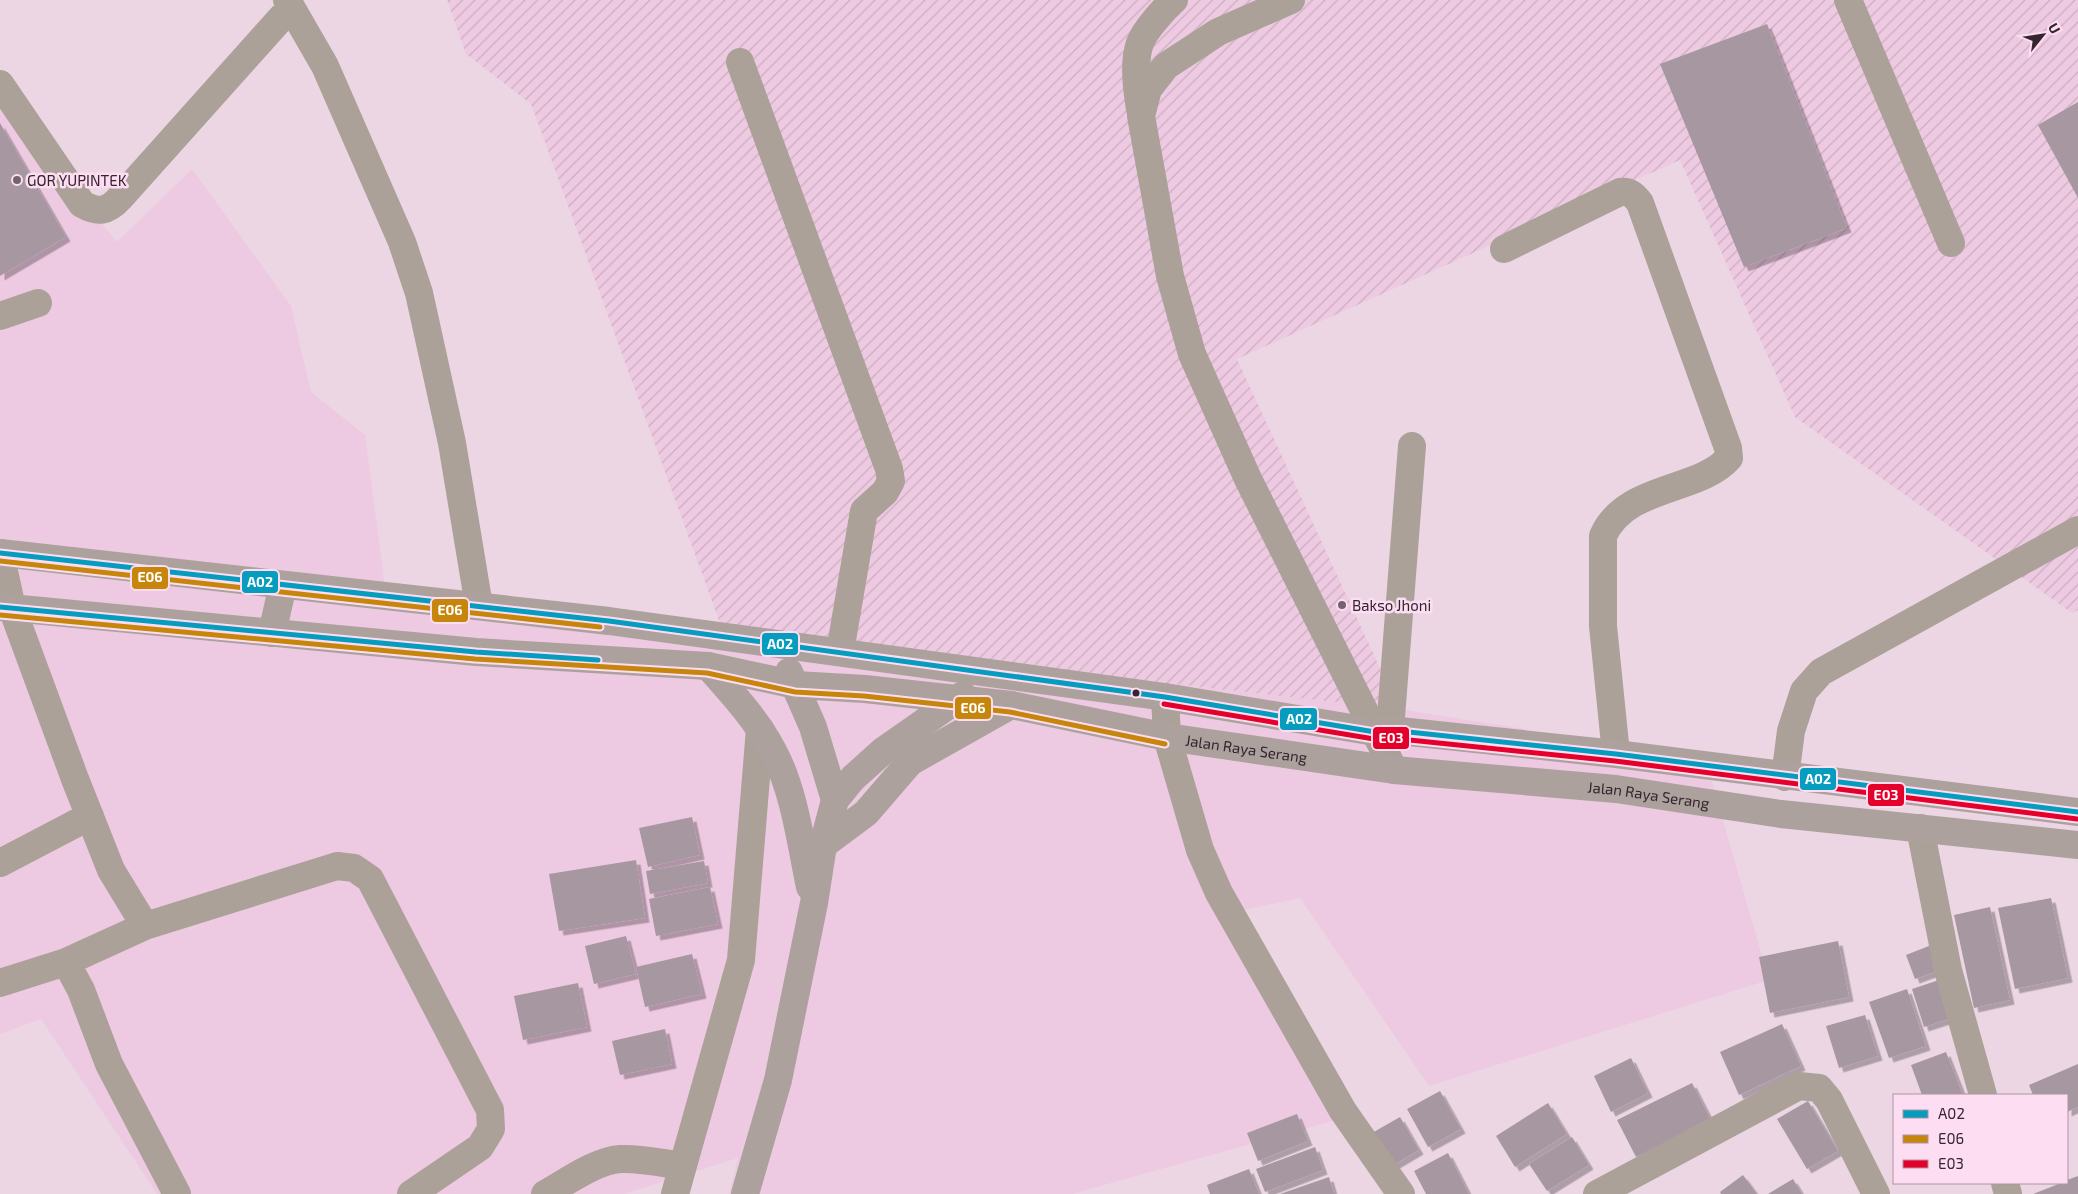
<svg xmlns="http://www.w3.org/2000/svg" width="2078" height="1194" font-family="'Exo 2',sans-serif">
	<style>
		.built { fill: #edcae1 }
		.industrial { fill: url(#industrial-furrows) }
		.building { fill: #a797a1; filter: url(#shadow) }
		.lines { fill: none; stroke-linecap: round; stroke-linejoin: round }
		.minor { stroke: #aba198; stroke-width: 28 }
		.highway { stroke: #ada19e; stroke-width: 28 }
		.bus-1-casing { stroke: #fdddf2; stroke-width: 9 }
		.bus-2-casing { stroke: #fdddf2; stroke-width: 9 }
		.bus-3-casing { stroke: #fdddf2; stroke-width: 9 }
		.bus-1 { stroke: #059cbe; stroke-width: 5 }
		.bus-2 { stroke: #c6860c; stroke-width: 5 }
		.bus-3 { stroke: #e4002b; stroke-width: 5 }
		.poi-dot { fill: #74636e; stroke: #fdddf2; stroke-width: 2 }
		.bus-dot { fill: #34252f; stroke: #fdddf2; stroke-width: 2 }
		.labels { text-anchor: middle; dominant-baseline: central; stroke-width: 5; stroke-linejoin: round; paint-order: stroke }
		.poi-label { font-size: 15px; fill: #34252f; stroke: #fdddf2; text-anchor: start }
		.street-label { font-size: 15px; fill: #34252f; stroke: #fdddf2 }
		.line-badge { stroke: #fdddf2; stroke-width: 2 }
		.badge-label { font-size: 14px; text-anchor: middle; font-weight: bold; fill: #fff }
	</style>
	<defs>
		<pattern id="industrial-furrows" width="10" height="10" patternUnits="userSpaceOnUse" patternTransform="scale(1.25)"><rect width="10" height="10" fill="#edcae1"/><path d="M-1 1l2-2M0 10L10 0M9 11l2-2" fill="none" stroke="#ccadc1"/></pattern>
		<filter id="shadow"><feDropShadow dx="4.5" dy="4.5" stdDeviation="0" flood-color="#0004"/></filter>
	</defs>
	<rect width="100%" height="100%" fill="#ecd6e4"/>
	<path class="built" d="M 0,101 L 117,242 L 192,169 L 291,306 L 311,392 L 365,435 L 387,601 L 724,634 L 1399,709 L 1705,758 L 1769,980 L 1429,1086 L 1300,898 L 1226,914 L 1333,1121 L 1072,1194 L 729,1194 L 738,1158 L 624,1194 L 157,1194 L 41,1019 L 0,1034 Z"/>
	<path class="industrial" d="M 447,0 L 2078,0 L 2078,610 L 2072,613 L 1795,417 L 1680,160 L 1237,359 L 1399,709 L 724,634 L 531,104 L 466,54 Z"/>
	<path class="building" d="M 1767,24 L 1847,228 L 1744,267 L 1660,64 Z
		M 2078,102 L 2078,198 L 2038,125 Z
		M 0,123 L 66,237 L 0,276 Z
		M 692,817 L 700,855 L 648,867 L 639,828 Z
		M 636,860 L 645,918 L 559,931 L 549,874 Z
		M 704,861 L 708,883 L 650,894 L 646,871 Z
		M 710,887 L 718,924 L 656,936 L 649,899 Z
		M 2051,898 L 2068,978 L 2015,989 L 1998,908 Z
		M 1990,907 L 2010,1000 L 1974,1008 L 1954,915 Z
		M 626,936 L 636,974 L 594,984 L 585,946 Z
		M 1838,941 L 1849,997 L 1770,1013 L 1759,957 Z
		M 1934,944 L 1943,969 L 1915,979 L 1906,955 Z
		M 692,954 L 702,994 L 645,1007 L 636,967 Z
		M 1945,978 L 1958,1016 L 1924,1027 L 1912,989 Z
		M 578,983 L 587,1027 L 523,1040 L 514,996 Z
		M 1907,989 L 1926,1046 L 1889,1058 L 1869,1002 Z
		M 1865,1015 L 1878,1056 L 1839,1068 L 1826,1026 Z
		M 1782,1024 L 1801,1066 L 1739,1095 L 1720,1052 Z
		M 665,1029 L 672,1064 L 620,1075 L 612,1041 Z
		M 1946,1052 L 1963,1095 L 1922,1095 L 1911,1065 Z
		M 1631,1058 L 1648,1093 L 1611,1112 L 1594,1076 Z
		M 2078,1064 L 2078,1107 L 2067,1112 L 2067,1095 L 2033,1095 L 2029,1085 Z
		M 1692,1083 L 1711,1120 L 1636,1157 L 1617,1120 Z
		M 1440,1091 L 1461,1129 L 1428,1147 L 1407,1109 Z
		M 1808,1101 L 1838,1151 L 1807,1169 L 1777,1119 Z
		M 1548,1103 L 1567,1134 L 1515,1167 L 1496,1136 Z
		M 1297,1114 L 1308,1141 L 1258,1161 L 1247,1133 Z
		M 1400,1117 L 1419,1150 L 1392,1166 L 1372,1133 Z
		M 1572,1137 L 1589,1165 L 1547,1191 L 1529,1164 Z
		M 1315,1147 L 1323,1170 L 1265,1192 L 1256,1169 Z
		M 1448,1153 L 1469,1194 L 1426,1194 L 1414,1171 Z
		M 1249,1169 L 1259,1194 L 1210,1194 L 1207,1185 Z
		M 1743,1175 L 1757,1194 L 1721,1194 L 1720,1192 Z
		M 2078,1176 L 2078,1194 L 2033,1194 L 2061,1183 L 2067,1183 L 2067,1180 Z
		M 1329,1177 L 1334,1194 L 1280,1194 Z
		M 1793,1179 L 1802,1194 L 1768,1194 Z"/>
	<g class="lines">
		<path class="minor" d="M 287,0 L 325,66 L 402,242 L 419,293 L 452,443 L 479,606
			M 1291,0 L 1218,32 L 1166,66 L 1148,89 L 1141,116 L 1170,276 L 1192,354 L 1248,479 L 1394,770
			M 1848,0 L 1951,243
			M 740,62 L 889,469 L 891,481 L 885,492 L 864,511 L 840,652
			M 0,84 L 82,204 C 98,213 107,212 120,198 L 291,7
			M 1140,109 C 1137,90 1133,62 1140,43 C 1145,30 1163,10 1174,0
			M 1504,249 L 1620,192 C 1630,191 1634,195 1640,203 L 1728,448 L 1729,458 C 1699,492 1625,485 1603,536 L 1603,626 L 1616,754
			M 0,316 L 38,303
			M 0,553 L 12,608 L 75,779 L 111,870 L 145,926
			M 1165,697 L 1167,737 L 1200,850 L 1219,893 L 1343,1111 L 1401,1194
			M 1390,730 L 1412,446
			M 1785,777 L 1791,731 L 1804,691 L 1821,672 L 2078,530
			M 1920,828 L 1948,970 L 1983,1095
			M 0,863 L 90,816
			M 0,983 L 66,962
			M 2005,1183 L 2008,1194
			M 177,1194 L 109,1064 L 81,990 L 66,962 L 145,926 L 337,866 L 354,868 L 370,879 L 490,1110 L 491,1129 L 480,1147 L 411,1194
			M 545,1194 C 567,1182 595,1161 620,1159 C 641,1158 662,1163 682,1166
			M 675,1194 L 741,960 L 760,729
			M 1597,1194 L 1799,1086 L 1819,1088 L 1829,1100 L 1876,1194"/>
		<g class="highway">
			<path d="M 0,553 L 609,621 L 1165,697 L 1375,732 L 1390,730 L 1616,754 L 2078,812"/>
			<path id="s1" d="M 0,607 L 476,652 L 708,666 L 796,685 L 865,689 L 1011,705 L 1167,737 L 1394,770 L 1616,789 L 1781,814 L 2078,845"/>
			<path d="M 272,633 L 283,585"/>
			<path d="M 708,666 C 732,693 756,719 773,751 C 794,789 801,844 810,887"/>
			<path d="M 789,672 L 813,727 L 835,800"/>
			<path d="M 823,845 L 866,813 L 910,762 L 1011,705"/>
			<path d="M 745,1194 L 778,1080 L 814,903 L 823,845 L 835,800 L 853,778 L 883,751 L 963,695"/>
		</g>
		<defs>
			<path id="bus-1" d="M 0,553 L 609,621 L 1165,697 L 1375,732 L 1390,730 L 1616,754 L 2078,812
				M 0,607 L 476,652 L 598,660"/>
			<path id="bus-2" d="M 0,561 L 600,627
				M 0,615 L 475,659 L 707,673 L 795,692 L 864,696 L 1010,712 L 1165,744"/>
			<path id="bus-3" d="M 1164,704 L 1374,739 L 1390,738 L 1615,761 L 2077,819"/>
		</defs>
		<use href="#bus-1" class="bus-1-casing"/>
		<use href="#bus-2" class="bus-2-casing"/>
		<use href="#bus-3" class="bus-3-casing"/>
		<use href="#bus-1" class="bus-1"/>
		<use href="#bus-2" class="bus-2"/>
		<use href="#bus-3" class="bus-3"/>
	</g>
	<g class="poi-dot">
		<circle cx="17" cy="180" r="5"/>
		<circle cx="1342" cy="605" r="5"/>
	</g>
	<circle class="bus-dot" cx="1136" cy="693" r="4.5"/>
	<g class="labels">
		<g class="poi-label">
			<text x="27" y="180">GOR YUPINTEK</text>
			<text x="1352" y="605">Bakso Jhoni</text>
		</g>
		<g class="street-label">
			<text stroke="none"><textPath href="#s1" startOffset="1256">Jalan Raya Serang</textPath></text>
			<text stroke="none"><textPath href="#s1" startOffset="1661">Jalan Raya Serang</textPath></text>
		</g>
	</g>
	<g class="line-badge">
		<rect x="131" y="566" width="38" height="24" rx="5" fill="#c6860c"/>
		<rect x="241" y="570" width="38" height="24" rx="5" fill="#059cbe"/>
		<rect x="431" y="598" width="38" height="25" rx="5" fill="#c6860c"/>
		<rect x="761" y="632" width="38" height="24" rx="5" fill="#059cbe"/>
		<rect x="954" y="696" width="38" height="24" rx="5" fill="#c6860c"/>
		<rect x="1279" y="707" width="39" height="24" rx="5" fill="#059cbe"/>
		<rect x="1372" y="726" width="38" height="24" rx="5" fill="#e4002b"/>
		<rect x="1799" y="767" width="38" height="24" rx="5" fill="#059cbe"/>
		<rect x="1867" y="783" width="38" height="24" rx="5" fill="#e4002b"/>
	</g>
	<g class="badge-label">
		<text x="150" y="582">E06</text>
		<text x="260" y="587">A02</text>
		<text x="450" y="615">E06</text>
		<text x="780" y="649">A02</text>
		<text x="973" y="713">E06</text>
		<text x="1299" y="724">A02</text>
		<text x="1391" y="743">E03</text>
		<text x="1818" y="784">A02</text>
		<text x="1886" y="800">E03</text>
	</g>
	<rect x="1893" y="1094" width="175" height="90" fill="#fdddf2" stroke="#ad93a4"/>
	<rect x="1903" y="1110" width="25" height="8" fill="#059cbe" stroke="#ad93a4"/>
	<text x="1938" y="1119" font-size="15" fill="#34252f">A02</text>
	<rect x="1903" y="1135" width="25" height="8" fill="#c6860c" stroke="#ad93a4"/>
	<text x="1938" y="1144" font-size="15" fill="#34252f">E06</text>
	<rect x="1903" y="1160" width="25" height="8" fill="#e4002b" stroke="#ad93a4"/>
	<text x="1938" y="1169" font-size="15" fill="#34252f">E03</text>
	<g transform="translate(2043 35) rotate(60)" stroke="#fdddf2" stroke-width="4" paint-order="stroke">
	<path d="M0-4L9 19L0 12L-9 19Z" fill="#34252f"/>
	<text y="-8" font-size="14" font-weight="bold" text-anchor="middle" fill="#34252f">U</text>
	</g>
</svg>
